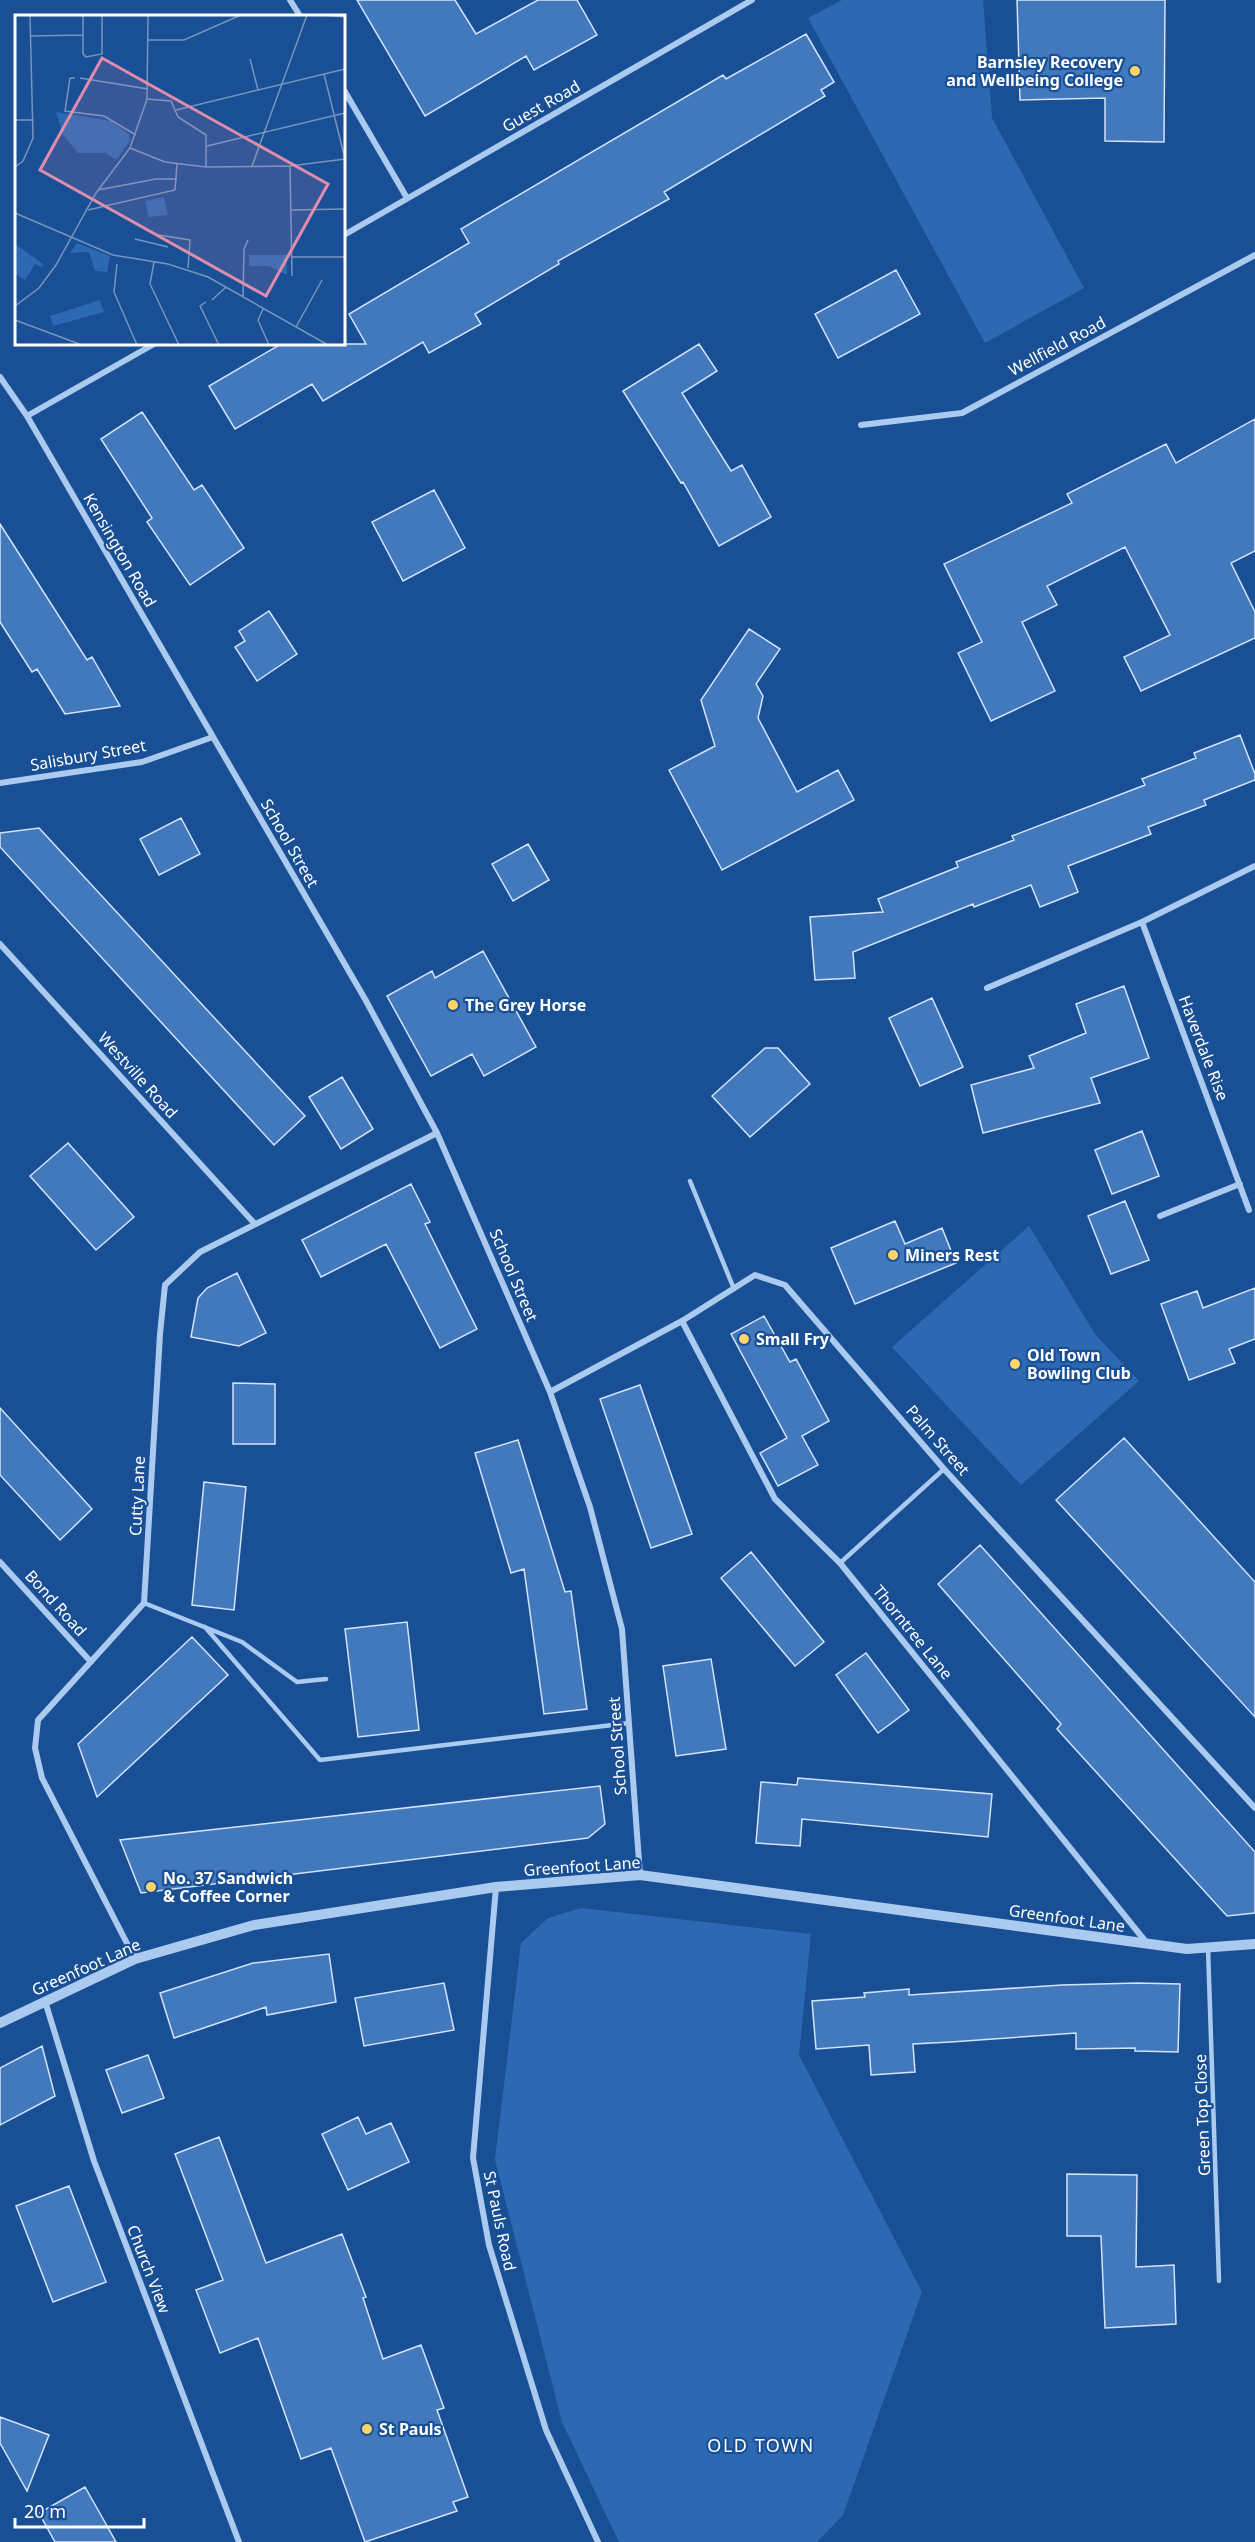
<svg xmlns="http://www.w3.org/2000/svg" width="1255" height="2542" font-family="'Noto Sans',sans-serif">
	<style>
		.green { fill: #2d69b3 }
		.building { fill: #4278bc; stroke: #d2e4fb; stroke-width: 1.5 }
		.lines { fill: none; stroke-linecap: round; stroke-linejoin: round }
		.service { stroke: #abcaf0; stroke-width: 4.5 }
		.minor { stroke: #abcaf0; stroke-width: 6 }
		.tertiary { stroke: #abcaf0; stroke-width: 10 }
		.poi-dot { fill: #ffd46a; stroke: #194f95; stroke-width: 2 }
		.labels { text-anchor: middle; dominant-baseline: central; stroke-width: 4.5; stroke-linejoin: round; paint-order: stroke }
		.poi-label { font-size: 16px; font-weight: bold; fill: #fff; stroke: #194f95; text-anchor: start }
		.street-label { font-size: 16px; fill: #fff; stroke: #194f95 }
		.neighbourhood-label { font-size: 18px; letter-spacing: 1.5px; fill: #fff; stroke: #194f95 }
		.inset-road { fill: none; stroke: #7595bf; stroke-width: 1.5 }
		.view { fill: #e08cad; fill-opacity: 0.15; stroke: #e08cad; stroke-width: 3 }
		.inset-edge { fill: none; stroke: #fff; stroke-width: 3 }
	</style>
	<rect width="100%" height="100%" fill="#194f95"/>
	<path class="green" d="M 842,0 L 983,0 L 992,118 L 1084,288 L 985,343 L 808,18 Z
		M 1029,1226 L 1095,1334 L 1139,1381 L 1021,1485 L 892,1347 Z
		M 581,1908 L 811,1934 L 799,2055 L 922,2292 L 843,2515 L 817,2542 L 619,2542 L 562,2422 L 495,2160 L 521,1943 L 548,1918 Z"/>
	<path class="building" d="M 357,0 L 455,0 L 476,34 L 538,0 L 577,0 L 597,35 L 534,70 L 526,56 L 425,116 Z
		M 1017,0 L 1165,0 L 1164,142 L 1105,141 L 1105,98 L 1020,100 Z
		M 806,34 L 834,82 L 821,90 L 825,96 L 664,192 L 669,199 L 558,261 L 559,264 L 475,314 L 481,324 L 429,353 L 423,342 L 323,401 L 312,384 L 235,429 L 209,386 L 281,344 L 366,344 L 349,314 L 469,243 L 461,229 L 723,75 L 726,79 Z
		M 896,270 L 920,314 L 838,358 L 815,314 Z
		M 699,344 L 717,371 L 682,393 L 731,471 L 742,465 L 771,517 L 719,546 L 683,482 L 681,483 L 623,391 Z
		M 142,412 L 194,490 L 202,485 L 244,548 L 190,585 L 147,522 L 152,518 L 101,439 Z
		M 1255,419 L 1255,551 L 1231,563 L 1255,612 L 1255,638 L 1141,691 L 1124,657 L 1170,635 L 1125,547 L 1047,586 L 1057,605 L 1022,622 L 1055,691 L 991,721 L 958,653 L 982,642 L 944,564 L 1072,503 L 1067,494 L 1166,444 L 1176,463 Z
		M 434,490 L 465,548 L 403,581 L 372,522 Z
		M 0,524 L 87,660 L 92,657 L 120,706 L 65,714 L 37,669 L 32,672 L 0,622 Z
		M 269,611 L 297,654 L 257,681 L 235,647 L 245,641 L 239,631 Z
		M 749,629 L 780,649 L 756,684 L 763,696 L 758,718 L 797,792 L 838,770 L 854,800 L 722,870 L 669,770 L 715,746 L 701,700 Z
		M 1240,735 L 1255,774 L 1255,780 L 1204,800 L 1206,805 L 1148,827 L 1151,834 L 1068,866 L 1078,892 L 1040,907 L 1031,885 L 974,907 L 973,904 L 853,952 L 855,978 L 815,980 L 810,917 L 883,912 L 878,899 L 958,867 L 956,862 L 1014,840 L 1012,836 L 1145,785 L 1142,779 L 1196,758 L 1194,753 Z
		M 181,818 L 200,854 L 159,875 L 140,839 Z
		M 39,828 L 305,1116 L 274,1145 L 0,847 L 0,833 Z
		M 528,844 L 549,880 L 513,901 L 492,864 Z
		M 483,951 L 536,1047 L 484,1076 L 472,1054 L 431,1076 L 387,996 L 432,971 L 435,978 Z
		M 1124,986 L 1149,1058 L 1091,1078 L 1100,1103 L 983,1133 L 971,1085 L 1034,1068 L 1029,1056 L 1086,1033 L 1076,1004 Z
		M 932,998 L 963,1067 L 920,1086 L 889,1018 Z
		M 765,1048 L 778,1048 L 810,1084 L 750,1137 L 712,1096 Z
		M 342,1077 L 373,1129 L 341,1149 L 309,1097 Z
		M 1142,1131 L 1159,1176 L 1112,1194 L 1095,1150 Z
		M 68,1143 L 134,1217 L 96,1250 L 30,1176 Z
		M 411,1184 L 430,1222 L 425,1224 L 477,1329 L 440,1348 L 386,1244 L 321,1277 L 302,1240 Z
		M 1125,1201 L 1149,1260 L 1111,1274 L 1088,1216 Z
		M 895,1221 L 905,1244 L 942,1228 L 956,1263 L 855,1304 L 831,1248 Z
		M 237,1273 L 266,1333 L 239,1346 L 191,1337 L 198,1298 L 207,1288 Z
		M 1255,1288 L 1255,1339 L 1229,1349 L 1235,1363 L 1189,1380 L 1161,1304 L 1197,1291 L 1203,1308 Z
		M 764,1316 L 790,1362 L 796,1359 L 829,1421 L 802,1436 L 818,1465 L 778,1486 L 760,1453 L 787,1438 L 731,1334 Z
		M 233,1383 L 275,1384 L 275,1444 L 233,1444 Z
		M 640,1385 L 692,1534 L 651,1548 L 600,1399 Z
		M 0,1408 L 92,1509 L 60,1540 L 0,1475 Z
		M 1124,1438 L 1255,1582 L 1255,1717 L 1056,1500 Z
		M 518,1440 L 565,1592 L 571,1591 L 587,1709 L 544,1714 L 524,1569 L 511,1573 L 475,1453 Z
		M 204,1482 L 246,1487 L 234,1610 L 192,1605 Z
		M 980,1545 L 1255,1852 L 1255,1913 L 1227,1916 L 1057,1729 L 1061,1724 L 938,1584 Z
		M 751,1552 L 824,1642 L 795,1666 L 721,1578 Z
		M 407,1622 L 419,1730 L 358,1737 L 345,1629 Z
		M 192,1637 L 228,1675 L 97,1797 L 78,1744 Z
		M 866,1653 L 909,1710 L 878,1733 L 836,1675 Z
		M 711,1659 L 726,1749 L 676,1756 L 663,1666 Z
		M 798,1778 L 992,1794 L 988,1837 L 802,1819 L 800,1846 L 756,1843 L 761,1782 L 797,1785 Z
		M 600,1786 L 605,1824 L 588,1838 L 141,1893 L 120,1840 Z
		M 329,1954 L 336,2002 L 267,2015 L 266,2007 L 174,2038 L 160,1993 L 253,1963 Z
		M 444,1983 L 454,2030 L 364,2046 L 355,1998 Z
		M 1137,1983 L 1180,1984 L 1178,2052 L 1135,2051 L 1135,2048 L 1076,2049 L 1076,2033 L 951,2042 L 913,2044 L 915,2072 L 871,2075 L 869,2045 L 816,2049 L 812,2001 L 865,1997 L 864,1993 L 909,1989 L 909,1995 L 1062,1985 Z
		M 42,2046 L 55,2096 L 0,2125 L 0,2068 Z
		M 148,2055 L 164,2098 L 122,2113 L 106,2070 Z
		M 358,2117 L 366,2134 L 391,2123 L 409,2162 L 348,2190 L 322,2134 Z
		M 219,2137 L 266,2263 L 342,2234 L 366,2297 L 363,2298 L 383,2359 L 421,2345 L 444,2408 L 437,2410 L 468,2497 L 453,2502 L 457,2511 L 365,2542 L 331,2448 L 301,2459 L 258,2338 L 220,2353 L 196,2290 L 223,2280 L 175,2154 Z
		M 1067,2174 L 1137,2175 L 1136,2267 L 1174,2265 L 1176,2324 L 1105,2328 L 1101,2236 L 1067,2236 Z
		M 69,2186 L 106,2282 L 53,2302 L 16,2206 Z
		M 0,2417 L 49,2435 L 27,2491 L 0,2443 Z
		M 85,2487 L 102,2517 L 116,2542 L 55,2542 L 39,2513 Z"/>
	<g class="lines">
		<path class="service" d="M 690,1181 L 734,1289
			M 840,1563 L 944,1469
			M 144,1603 L 242,1642 L 297,1682 L 326,1679
			M 205,1627 L 320,1760 L 629,1723
			M 1208,1948 L 1219,2281"/>
		<path class="minor" d="M 290,0 L 300,16
			M 344,90 L 407,198
			M 344,235 L 752,0
			M 0,377 L 27,416 L 365,999 L 437,1133 L 550,1392 L 590,1507 L 622,1629 L 640,1875
			M 27,416 L 154,344
			M 861,425 L 962,413 L 1255,255
			M 0,783 L 142,762 L 213,737
			M 0,944 L 255,1224
			M 987,988 L 1142,922
			M 1249,1210 L 1142,922 L 1255,866
			M 1160,1216 L 1240,1184
			M 682,1321 L 775,1499 L 840,1563 L 1146,1942
			M 550,1392 L 682,1321 L 755,1275 L 785,1285 L 944,1469 L 1255,1808
			M 0,1562 L 91,1662
			M 496,1887 L 473,2158 L 489,2245 L 546,2430 L 598,2542
			M 135,1959 L 42,1778 L 35,1748 L 38,1720 L 144,1603 L 160,1334 L 165,1285 L 200,1252 L 437,1133
			M 45,2001 L 94,2161 L 239,2542"/>
		<path class="tertiary" d="M 0,2023 L 135,1959 L 254,1925 L 496,1887 L 640,1875 L 1187,1949 L 1255,1944"/>
	</g>
	<g class="poi-dot">
		<circle cx="1135" cy="71" r="6"/>
		<circle cx="453" cy="1005" r="6"/>
		<circle cx="893" cy="1255" r="6"/>
		<circle cx="744" cy="1339" r="6"/>
		<circle cx="1015" cy="1364" r="6"/>
		<circle cx="151" cy="1887" r="6"/>
		<circle cx="367" cy="2429" r="6"/>
	</g>
	<g class="labels">
		<g class="poi-label">
			<text x="1123" y="62" text-anchor="end">Barnsley Recovery<tspan x="1123" dy="18">and Wellbeing College</tspan></text>
			<text x="465" y="1005">The Grey Horse</text>
			<text x="905" y="1255">Miners Rest</text>
			<text x="756" y="1339">Small Fry</text>
			<text x="1027" y="1355">Old Town<tspan x="1027" dy="18">Bowling Club</tspan></text>
			<text x="163" y="1878">No. 37 Sandwich<tspan x="163" dy="18">&amp; Coffee Corner</tspan></text>
			<text x="379" y="2429">St Pauls</text>
		</g>
		<g class="street-label">
			<text transform="translate(541 106) rotate(-30)">Guest Road</text>
			<text transform="translate(1057 346) rotate(-28)">Wellfield Road</text>
			<text transform="translate(120 550) rotate(60)">Kensington Road</text>
			<text transform="translate(88 755) rotate(-10)">Salisbury Street</text>
			<text transform="translate(290 843) rotate(60)">School Street</text>
			<text transform="translate(1204 1048) rotate(69)">Haverdale Rise</text>
			<text transform="translate(138 1075) rotate(48)">Westville Road</text>
			<text transform="translate(514 1275) rotate(67)">School Street</text>
			<text transform="translate(938 1440) rotate(49)">Palm Street</text>
			<text transform="translate(137 1496) rotate(-87)">Cutty Lane</text>
			<text transform="translate(56 1603) rotate(48)">Bond Road</text>
			<text transform="translate(913 1632) rotate(51)">Thorntree Lane</text>
			<text transform="translate(617 1746) rotate(-94)">School Street</text>
			<text transform="translate(582 1866) rotate(-4)">Greenfoot Lane</text>
			<text transform="translate(1067 1918) rotate(8)">Greenfoot Lane</text>
			<text transform="translate(86 1967) rotate(-24)">Greenfoot Lane</text>
			<text transform="translate(1202 2115) rotate(-92)">Green Top Close</text>
			<text transform="translate(500 2221) rotate(78)">St Pauls Road</text>
			<text transform="translate(149 2269) rotate(69)">Church View</text>
		</g>
		<g class="neighbourhood-label">
			<text x="761" y="2445">OLD TOWN</text>
		</g>
	</g>
	<g transform="translate(15 15)">
		<rect width="330" height="330" fill="#194f95"/>
		<path d="M 41,97 L 96,106 L 114,119 L 115,126 L 101,145 L 91,138 L 63,138 L 48,120 ZM 149,182 L 153,200 L 134,202 L 130,186 ZM 62,228 L 95,241 L 92,257 L 80,256 L 74,237 L 55,238 ZM 0,229 L 28,249 L 26,252 L 20,249 L 10,265 L 0,259 ZM 234,240 L 272,240 L 272,260 L 254,251 L 234,251 ZM 85,285 L 89,297 L 38,311 L 35,301 Z" fill="#2d69b3"/>
		<path class="inset-road" d="M 68,0 L 68,39 L 71,42 L 87,39 L 87,0M 307,0 L 330,2M 15,21 L 68,20M 133,25 L 169,25 L 226,0M 235,44 L 243,75M 309,59 L 330,144M 60,63 L 55,63 L 50,96 L 89,101 L 121,120M 65,63 L 133,74M 132,84 L 156,86 L 163,102 L 191,120 L 191,152M 161,95 L 330,54M 0,105 L 19,105M 192,131 L 330,98M 115,133 L 150,147 L 191,152 L 275,151 L 330,144M 237,151 L 292,0M 275,151 L 277,261M 0,152 L 8,146 L 18,123 L 15,0M 83,175 L 141,164 L 162,164M 73,195 L 160,175 L 162,149M 276,195 L 330,194M 0,198 L 98,240 L 153,249 L 193,262 L 313,330M 144,220 L 175,225 L 173,253M 120,224 L 153,232M 276,242 L 330,242M 139,247 L 135,269 L 164,330M 102,249 L 99,277 L 122,330M 228,283 L 229,234 L 233,225M 197,285 L 211,272M 191,287 L 185,291 L 204,330M 0,291 L 24,273 L 41,250 L 81,178 L 115,133 L 132,84 L 133,0M 248,294 L 243,305 L 254,330M 0,305 L 67,330M 281,312 L 307,265"/>
		<path class="view" d="M 87,43 L 313,169 L 251,281 L 25,155 Z"/>
		<rect width="330" height="330" class="inset-edge"/>
	</g>
	<path d="M15 2518v9h129v-9" fill="none" stroke="#ffffff" stroke-width="3"/>
	<text x="24" y="2518" font-size="18" fill="#ffffff" stroke="#194f95" stroke-width="4.5" paint-order="stroke">20 m</text>
</svg>
